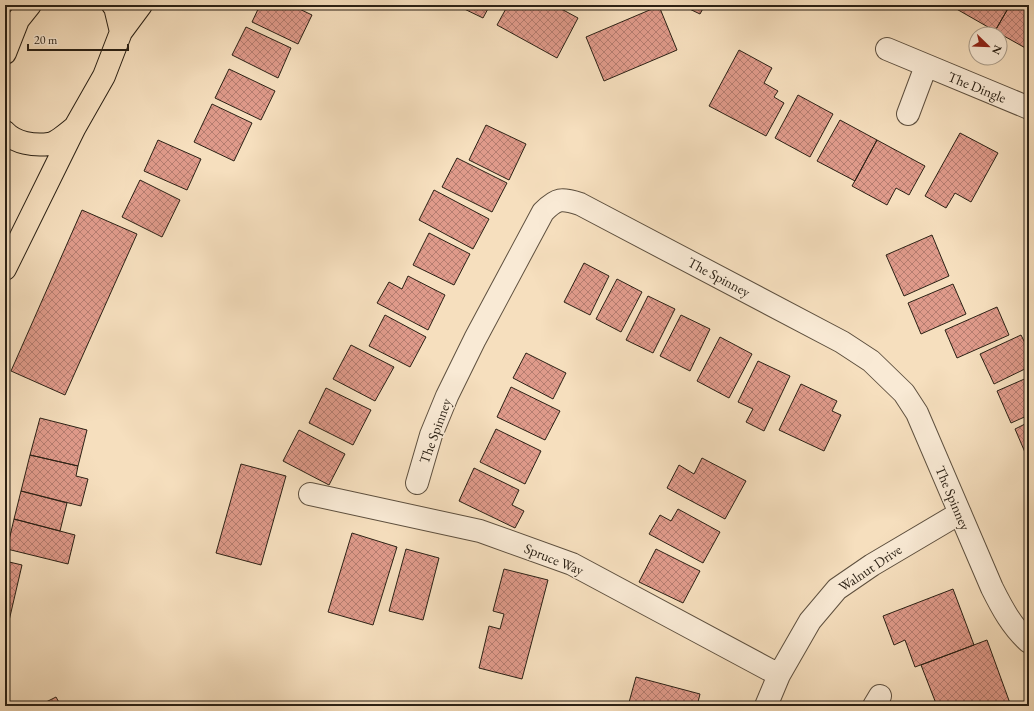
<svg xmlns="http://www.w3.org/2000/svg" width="1034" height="711" font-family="'EB Garamond',serif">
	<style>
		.building { fill: url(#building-cross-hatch); stroke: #2b2115 }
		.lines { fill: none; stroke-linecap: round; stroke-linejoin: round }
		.minor-casing { stroke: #5e503f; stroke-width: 24 }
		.major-casing { stroke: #2b2115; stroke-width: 24 }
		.minor { stroke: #f9ead5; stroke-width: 22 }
		.major { stroke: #f6dfbe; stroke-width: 22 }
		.labels { text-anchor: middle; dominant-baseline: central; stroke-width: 3; stroke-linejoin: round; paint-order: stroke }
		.street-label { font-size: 14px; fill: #2b2115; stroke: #f9ead5 }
	</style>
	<defs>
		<pattern id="building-cross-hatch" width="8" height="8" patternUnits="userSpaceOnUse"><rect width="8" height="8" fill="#df9a8a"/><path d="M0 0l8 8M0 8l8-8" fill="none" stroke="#b57d70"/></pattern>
	</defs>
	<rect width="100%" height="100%" fill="#f6dfbe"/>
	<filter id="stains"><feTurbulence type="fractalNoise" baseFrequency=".005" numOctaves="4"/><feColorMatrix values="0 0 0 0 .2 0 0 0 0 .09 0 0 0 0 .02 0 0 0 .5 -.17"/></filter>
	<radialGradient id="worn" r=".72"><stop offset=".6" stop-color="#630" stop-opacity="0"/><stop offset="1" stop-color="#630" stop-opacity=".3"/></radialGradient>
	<path class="building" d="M 260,5 L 291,5 L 312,15 L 298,44 L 252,22 Z
		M 456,5 L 490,5 L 483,18 Z
		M 508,5 L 554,5 L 578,18 L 557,58 L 497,25 Z
		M 681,5 L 705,5 L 700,14 Z
		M 954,5 L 1010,5 L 995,31 L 953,7 Z
		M 1010,5 L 1029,5 L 1029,50 L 995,31 Z
		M 659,6 L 677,50 L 604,81 L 586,37 Z
		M 246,27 L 291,48 L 278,78 L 232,55 Z
		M 739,50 L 772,68 L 764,83 L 778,91 L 774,97 L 784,103 L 766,136 L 709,106 Z
		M 229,69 L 275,91 L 261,120 L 215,98 Z
		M 798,95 L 833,114 L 810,157 L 775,138 Z
		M 212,104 L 252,123 L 234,161 L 194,142 Z
		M 840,120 L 877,140 L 855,181 L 817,161 Z
		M 486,125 L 526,144 L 509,180 L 469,160 Z
		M 960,133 L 998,153 L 971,202 L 955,193 L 946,208 L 925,196 Z
		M 158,140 L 201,159 L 187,190 L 144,171 Z
		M 877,140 L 925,166 L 909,195 L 896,188 L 887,205 L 852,186 Z
		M 457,158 L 507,183 L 492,212 L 442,187 Z
		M 140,180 L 180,200 L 162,237 L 122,217 Z
		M 434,190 L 489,219 L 473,249 L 419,220 Z
		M 82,210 L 137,234 L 65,395 L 11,371 Z
		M 429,233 L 470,254 L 454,285 L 413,265 Z
		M 932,235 L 949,276 L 904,296 L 886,255 Z
		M 584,263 L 609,276 L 590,315 L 564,302 Z
		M 408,276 L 445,295 L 428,330 L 377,303 L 389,282 L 402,289 Z
		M 617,279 L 642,292 L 621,332 L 596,319 Z
		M 953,284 L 966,314 L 921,334 L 908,303 Z
		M 648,296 L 675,309 L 653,353 L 626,340 Z
		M 997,307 L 1009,335 L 957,358 L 945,330 Z
		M 385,315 L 426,337 L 410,367 L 369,346 Z
		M 681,315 L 710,329 L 690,371 L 660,356 Z
		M 1021,335 L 1029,351 L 1029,367 L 994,384 L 980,354 Z
		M 720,337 L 752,354 L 729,398 L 697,381 Z
		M 351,345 L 394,367 L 375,401 L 333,379 Z
		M 526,353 L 566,373 L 553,399 L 513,378 Z
		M 758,361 L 790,376 L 764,431 L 746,422 L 753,409 L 738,402 Z
		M 1029,377 L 1029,415 L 1011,423 L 997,391 Z
		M 801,384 L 837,401 L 832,411 L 841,415 L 824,451 L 779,430 Z
		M 511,387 L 560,411 L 545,440 L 497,417 Z
		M 326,388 L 371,410 L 353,445 L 309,423 Z
		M 40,418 L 87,430 L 78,466 L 30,455 Z
		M 1029,422 L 1029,456 L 1027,457 L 1015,429 Z
		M 496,429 L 541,451 L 525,484 L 480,462 Z
		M 299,430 L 345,454 L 329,485 L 283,461 Z
		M 30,455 L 78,466 L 76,476 L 88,479 L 81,506 L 21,491 Z
		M 702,458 L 746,481 L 725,519 L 667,488 L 679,465 L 694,474 Z
		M 241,464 L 286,476 L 261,565 L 216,553 Z
		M 474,468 L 519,490 L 512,505 L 524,511 L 515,528 L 459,501 Z
		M 21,491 L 67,503 L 60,531 L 14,519 Z
		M 678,509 L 720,532 L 703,563 L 649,534 L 660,515 L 671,521 Z
		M 14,519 L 75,535 L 68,564 L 7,549 Z
		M 352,533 L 397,547 L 373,625 L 328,612 Z
		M 406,549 L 439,558 L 423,620 L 389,611 Z
		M 656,549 L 700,571 L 683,603 L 639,582 Z
		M 5,561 L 22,565 L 5,638 Z
		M 504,569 L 548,580 L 522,679 L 479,668 L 489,626 L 500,629 L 504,614 L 493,611 Z
		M 953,589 L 974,645 L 915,667 L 905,640 L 894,645 L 883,616 Z
		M 987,640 L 1011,706 L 937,706 L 921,665 Z
		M 636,677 L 700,694 L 697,706 L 628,706 Z
		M 56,697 L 61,706 L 38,706 Z"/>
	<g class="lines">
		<defs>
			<path id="minor" d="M 887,49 L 1029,108
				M 908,114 L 926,66
				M 417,483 L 431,435 L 447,396 L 475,339 L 543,212 C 557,198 561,198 580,204 L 842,342 L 871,361 L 904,393 L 917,413 L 992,588 C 1002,608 1012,627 1029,642
				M 310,494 L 480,531 L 572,564 L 779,675
				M 766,706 L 779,675 L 810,621 L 837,589 L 872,565 L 960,513
				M 874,706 L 880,696"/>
			<path id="major" d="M 113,5 L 115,7 L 121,32
				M 5,53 L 18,20 L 30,5
				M 5,132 C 15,143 34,146 49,144 C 56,143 69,132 75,127
				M 5,269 L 75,127 L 104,76 L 121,32 L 141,5"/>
		</defs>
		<use href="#minor" class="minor-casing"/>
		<use href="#major" class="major-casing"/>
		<use href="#minor" class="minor"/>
		<use href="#major" class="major"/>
	</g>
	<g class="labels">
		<g class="street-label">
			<text transform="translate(977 87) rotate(22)">The Dingle</text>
			<text transform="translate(719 277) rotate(28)">The Spinney</text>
			<text transform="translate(435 431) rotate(-70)">The Spinney</text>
			<text transform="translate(953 498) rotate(67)">The Spinney</text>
			<text transform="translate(554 559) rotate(22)">Spruce Way</text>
			<text transform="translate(870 568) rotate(-34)">Walnut Drive</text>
		</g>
	</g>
	<rect width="1034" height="711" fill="none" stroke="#f6dfbe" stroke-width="20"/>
	<rect x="6" y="6" width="1022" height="699" fill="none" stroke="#2b2115" stroke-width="2"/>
	<rect x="10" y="10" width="1014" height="691" fill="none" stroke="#2b2115"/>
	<g transform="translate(988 46) rotate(113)"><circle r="19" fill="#f9ead5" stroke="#a79a88"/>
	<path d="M0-3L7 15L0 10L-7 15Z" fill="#8f2418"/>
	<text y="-6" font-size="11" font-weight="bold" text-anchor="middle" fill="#2b2115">N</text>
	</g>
	<path d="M28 44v6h100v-6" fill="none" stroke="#2b2115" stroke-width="2"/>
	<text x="34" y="44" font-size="12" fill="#2b2115" stroke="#f9ead5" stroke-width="3" paint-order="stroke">20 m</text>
	<rect width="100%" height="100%" filter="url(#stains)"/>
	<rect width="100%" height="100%" fill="url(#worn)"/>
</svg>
